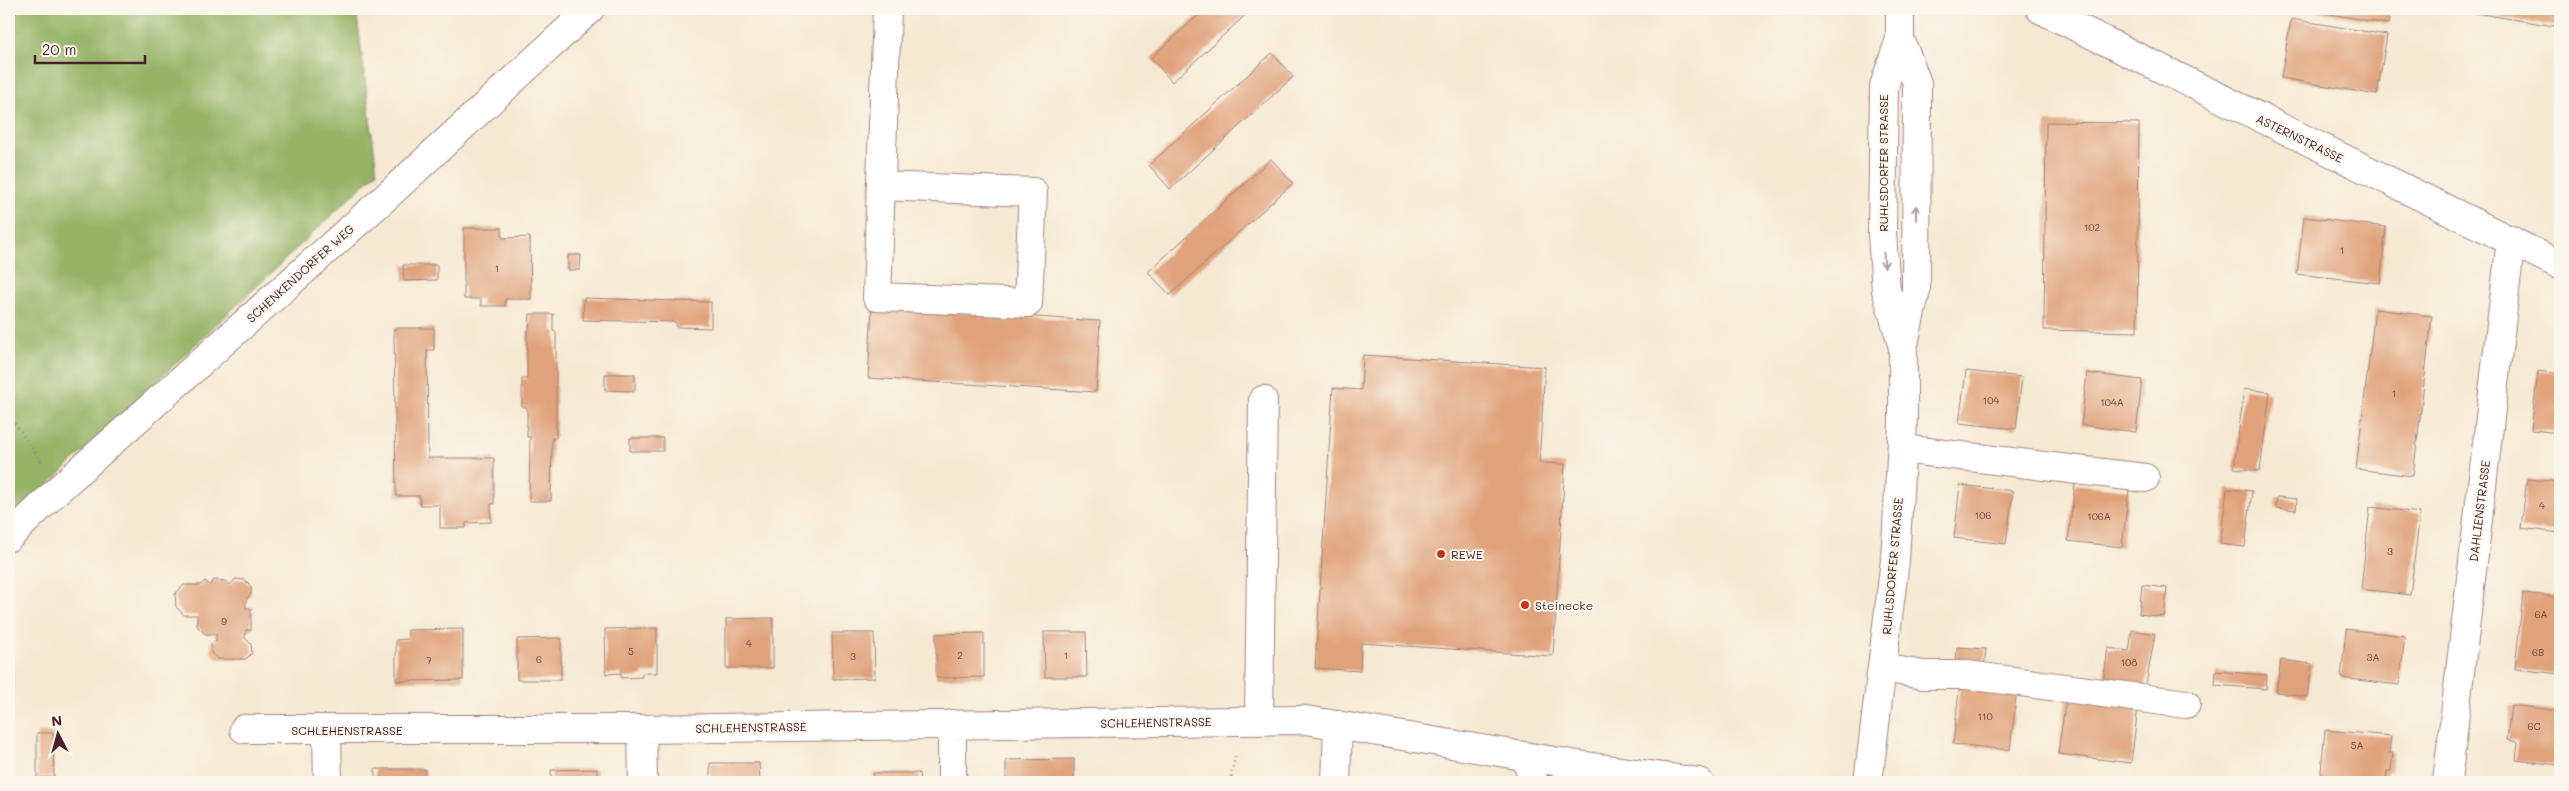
<svg xmlns="http://www.w3.org/2000/svg" width="2569" height="791" font-family="Mali,sans-serif">
	<style>
		.forest { fill: #96b366; stroke: #706948 }
		.building { fill: #e0a27a }
		.lines { fill: none; stroke-linecap: round; stroke-linejoin: round }
		.minor-casing { stroke: #a0847f; stroke-width: 30 }
		.major-casing { stroke: #a0847f; stroke-width: 30 }
		.path { stroke: #a0847f; stroke-width: 3; stroke-dasharray: 1 4; stroke-linecap: butt }
		.minor { stroke: #fff; stroke-width: 28 }
		.major { stroke: #fff; stroke-width: 28 }
		.oneway { stroke: #ae9aa0 }
		.poi-dot { fill: #c8321e; stroke: #fbf7ec; stroke-width: 2 }
		.labels { text-anchor: middle; dominant-baseline: central; stroke-width: 4; stroke-linejoin: round; paint-order: stroke }
		.number-label { font-size: 10px; fill: #70403f }
		.street-label { font-size: 12px; fill: #4a1f2b; stroke: #fbf7ec }
		.poi-label { font-size: 12px; fill: #4a1f2b; stroke: #fbf7ec; text-anchor: start }
	</style>
	<rect width="100%" height="100%" fill="#fbf7ec"/>
	<filter id="ink" filterUnits="userSpaceOnUse"><feTurbulence type="fractalNoise" baseFrequency=".02" numOctaves="2"/><feDisplacementMap in="SourceGraphic" scale="10" xChannelSelector="R" yChannelSelector="G"/><feConvolveMatrix kernelMatrix="1 2 1 2 8 2 1 2 1" color-interpolation-filters="sRGB"/></filter>
	<filter id="wash" filterUnits="userSpaceOnUse"><feTurbulence type="fractalNoise" baseFrequency=".0096" numOctaves="4" result="noise"/><feDisplacementMap in="SourceGraphic" scale="20" xChannelSelector="R" yChannelSelector="G"/><feGaussianBlur stdDeviation="1.12" result="paint"/><feColorMatrix in="noise" values="0 0 0 0 0 0 0 0 0 0 0 0 0 0 0 0 0 1.4 0 .05"/><feComposite in="paint" operator="in"/></filter>
	<g filter="url(#wash)">
		<rect width="100%" height="100%" fill="#f5e9d3"/>
		<path class="forest" d="M 9,9 L 356,9 L 377,172 L 9,522 Z"/>
		<g id="blocks">
			<path class="building" d="M 1205,9 L 1252,9 L 1172,82 L 1151,58 Z
				M 2301,9 L 2391,9 L 2388,24 Z
				M 2457,9 L 2560,9 L 2560,27 L 2457,10 Z
				M 2291,19 L 2387,35 L 2377,95 L 2281,78 Z
				M 1272,53 L 1293,77 L 1170,189 L 1149,165 Z
				M 2046,122 L 2139,123 L 2137,332 L 2044,330 Z
				M 1271,159 L 1293,183 L 1170,295 L 1148,272 Z
				M 2304,217 L 2386,227 L 2380,283 L 2297,274 Z
				M 464,228 L 502,228 L 502,238 L 530,237 L 531,299 L 505,299 L 505,306 L 481,306 L 481,299 L 464,299 Z
				M 568,255 L 581,255 L 580,270 L 568,270 Z
				M 403,265 L 437,265 L 437,280 L 404,281 Z
				M 584,298 L 711,302 L 711,328 L 676,327 L 676,322 L 583,320 Z
				M 872,307 L 1100,321 L 1096,392 L 868,378 Z
				M 2375,309 L 2432,316 L 2413,476 L 2356,469 Z
				M 530,314 L 553,314 L 553,331 L 556,332 L 556,438 L 552,438 L 551,501 L 529,501 L 530,437 L 527,437 L 527,407 L 522,407 L 522,379 L 527,379 L 527,331 L 529,331 Z
				M 394,328 L 434,328 L 434,350 L 427,350 L 428,458 L 494,458 L 494,504 L 491,504 L 491,522 L 466,523 L 466,528 L 440,528 L 440,505 L 420,505 L 420,496 L 396,496 Z
				M 1363,355 L 1545,367 L 1539,463 L 1565,464 L 1553,656 L 1361,643 L 1360,671 L 1315,668 L 1333,388 L 1361,390 Z
				M 1966,371 L 2022,377 L 2016,429 L 1959,423 Z
				M 2538,371 L 2560,374 L 2560,433 L 2531,430 Z
				M 2087,373 L 2142,380 L 2136,432 L 2081,425 Z
				M 605,374 L 635,374 L 635,391 L 605,390 Z
				M 2244,389 L 2270,392 L 2260,471 L 2234,468 Z
				M 630,438 L 663,438 L 663,451 L 630,451 Z
				M 2527,479 L 2560,482 L 2560,533 L 2521,528 Z
				M 2075,484 L 2129,490 L 2122,547 L 2068,541 Z
				M 1960,485 L 2013,491 L 2006,544 L 1954,538 Z
				M 2227,489 L 2252,491 L 2245,547 L 2220,544 Z
				M 2277,497 L 2297,499 L 2296,510 L 2276,508 Z
				M 2370,507 L 2420,513 L 2410,595 L 2361,589 Z
				M 235,579 L 245,580 L 251,586 L 251,594 L 246,600 L 246,608 L 251,608 L 251,630 L 246,630 L 245,638 L 251,644 L 252,653 L 246,659 L 218,659 L 211,653 L 211,644 L 216,640 L 216,634 L 205,634 L 197,626 L 197,615 L 184,615 L 176,607 L 175,594 L 184,585 L 201,585 L 205,581 L 210,585 L 214,580 L 225,581 L 230,585 Z
				M 2142,585 L 2167,588 L 2164,617 L 2139,614 Z
				M 2523,593 L 2560,597 L 2560,674 L 2515,669 Z
				M 773,618 L 773,668 L 726,668 L 726,619 Z
				M 657,628 L 657,673 L 642,673 L 642,677 L 621,678 L 621,673 L 606,674 L 605,629 Z
				M 463,629 L 463,680 L 396,681 L 396,640 L 408,639 L 408,630 Z
				M 2346,629 L 2405,636 L 2399,685 L 2341,678 Z
				M 2132,630 L 2155,634 L 2145,690 L 2103,683 L 2108,648 L 2129,651 Z
				M 1044,632 L 1086,632 L 1087,677 L 1045,677 Z
				M 832,633 L 874,633 L 875,678 L 833,679 Z
				M 984,633 L 984,677 L 936,678 L 936,634 Z
				M 561,638 L 561,680 L 517,680 L 517,639 Z
				M 1957,647 L 1986,649 L 1984,669 L 1956,667 Z
				M 2281,660 L 2312,664 L 2307,697 L 2276,692 Z
				M 2216,671 L 2267,675 L 2266,689 L 2215,685 Z
				M 1960,682 L 2017,688 L 2010,750 L 1953,744 Z
				M 2066,698 L 2138,707 L 2131,763 L 2058,754 Z
				M 2511,705 L 2560,711 L 2560,765 L 2516,760 L 2518,742 L 2507,740 Z
				M 2325,730 L 2391,736 L 2389,753 L 2393,753 L 2391,771 L 2387,771 L 2386,782 L 2320,782 Z
				M 37,733 L 53,733 L 54,777 L 37,778 Z
				M 1074,759 L 1074,782 L 1006,782 L 1006,760 Z
				M 710,763 L 759,763 L 760,782 L 710,782 Z
				M 375,769 L 425,769 L 425,782 L 375,782 Z
				M 597,769 L 597,782 L 552,782 L 551,770 Z
				M 873,773 L 919,773 L 920,782 L 873,782 Z
				M 2018,779 L 2032,781 L 2032,782 L 2017,782 Z"/>
		</g>
	</g>
	<g filter="url(#ink)">
		<use href="#blocks" fill-opacity="0" stroke="#a0847f" stroke-width="1"/>
		<g class="lines">
			<defs>
				<path id="minor" d="M 2040,9 L 2560,265
					M 881,186 L 1033,192 L 1028,303 L 877,297 L 887,9
					M 1902,449 L 2145,478
					M 9,537 L 60,488 L 386,197 L 590,9
					M 1882,668 L 1923,675 L 1967,675 L 2186,704
					M 1259,720 L 1263,400
					M 952,724 L 952,782
					M 244,729 L 642,729 L 1306,720 L 1572,764 L 1699,782
					M 642,729 L 643,782
					M 327,730 L 328,782
					M 1525,756 L 1534,782
					M 1336,782 L 1338,725
					M 2447,782 L 2511,240"/>
				<path id="major" d="M 1900,9 L 1900,39 L 1884,86 L 1882,234 L 1886,290 L 1902,344
					M 1868,782 L 1895,560 L 1903,423 L 1903,348 L 1916,290 L 1917,83 L 1900,39"/>
			</defs>
			<use href="#minor" class="minor-casing"/>
			<use href="#major" class="major-casing"/>
			<path class="path" d="M 9,415 L 41,461
				M 1230,782 L 1236,753"/>
			<use href="#minor" class="minor"/>
			<use href="#major" class="major"/>
		</g>
		<defs><path id="oneway-shaft" d="M-6 0H5M1.5-3L5.5 0L1.5 3" fill="none" stroke-width="1.6" stroke-linecap="round" stroke-linejoin="round" transform="scale(1.25)"/></defs>
		<g class="oneway">
			<use href="#oneway-shaft" transform="translate(1916 213) rotate(-90)"/>
			<use href="#oneway-shaft" transform="translate(1884 260) rotate(86)"/>
		</g>
	</g>
	<g class="poi-dot">
		<circle cx="1441" cy="554" r="5"/>
		<circle cx="1525" cy="605" r="5"/>
	</g>
	<g class="labels">
		<g class="number-label">
			<text x="2092" y="227">102</text>
			<text x="2342" y="250">1</text>
			<text x="497" y="268">1</text>
			<text x="2394" y="393">1</text>
			<text x="1991" y="400">104</text>
			<text x="2112" y="402">104A</text>
			<text x="2542" y="505">4</text>
			<text x="1983" y="515">106</text>
			<text x="2099" y="516">106A</text>
			<text x="2390" y="551">3</text>
			<text x="2541" y="614">6A</text>
			<text x="224" y="621">9</text>
			<text x="749" y="643">4</text>
			<text x="631" y="651">5</text>
			<text x="2538" y="652">6B</text>
			<text x="960" y="655">2</text>
			<text x="1066" y="655">1</text>
			<text x="853" y="656">3</text>
			<text x="2373" y="657">3A</text>
			<text x="539" y="659">6</text>
			<text x="429" y="660">7</text>
			<text x="2129" y="662">108</text>
			<text x="1985" y="716">110</text>
			<text x="2534" y="726">6C</text>
			<text x="2357" y="745">5A</text>
		</g>
		<g class="street-label">
			<text transform="translate(2300 138) rotate(26)">ASTERNSTRASSE</text>
			<text transform="translate(1883 163) rotate(-90)">RUHLSDORFER STRASSE</text>
			<text transform="translate(300 273) rotate(-42)">SCHENKENDORFER WEG</text>
			<text transform="translate(2479 511) rotate(-83)">DAHLIENSTRASSE</text>
			<text transform="translate(1892 566) rotate(-85)">RUHLSDORFER STRASSE</text>
			<text transform="translate(1156 722) rotate(-1)">SCHLEHENSTRASSE</text>
			<text transform="translate(751 727) rotate(-1)">SCHLEHENSTRASSE</text>
			<text x="347" y="730">SCHLEHENSTRASSE</text>
		</g>
		<g class="poi-label">
			<text x="1451" y="554">REWE</text>
			<text x="1535" y="605">Steinecke</text>
		</g>
	</g>
	<rect width="2569" height="791" fill="none" stroke="#fbf7ec" stroke-width="30"/>
	<g transform="translate(58 734) rotate(354)" stroke="#fbf7ec" stroke-width="4" paint-order="stroke">
	<path d="M0-4L9 19L0 12L-9 19Z" fill="#4a1f2b"/>
	<text y="-8" font-size="14" font-weight="bold" text-anchor="middle" fill="#4a1f2b">N</text>
	</g>
	<path d="M35 55v8h110v-8" fill="none" stroke="#4a1f2b" stroke-width="2.5"/>
	<text x="42" y="55" font-size="15" fill="#4a1f2b" stroke="#fbf7ec" stroke-width="4" paint-order="stroke">20 m</text>
</svg>
